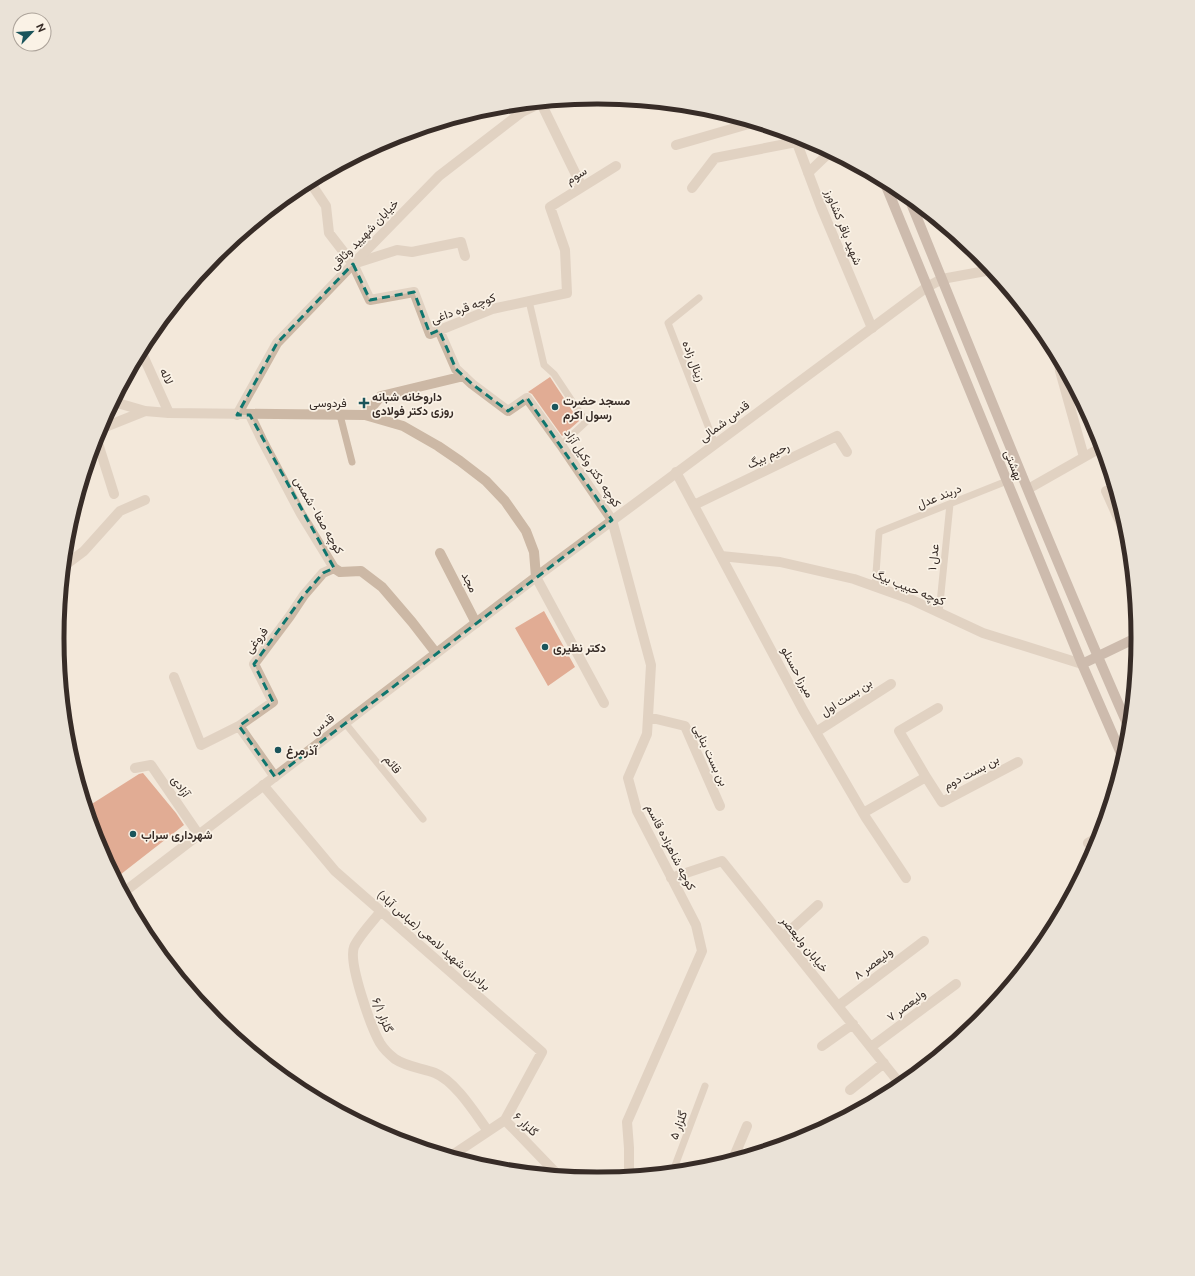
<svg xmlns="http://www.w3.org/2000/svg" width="1195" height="1276" font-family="Ubuntu,Vazirmatn,sans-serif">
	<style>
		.building { fill: #cd653e }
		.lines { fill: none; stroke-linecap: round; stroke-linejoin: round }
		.service { stroke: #ccb8a5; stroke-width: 7 }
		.minor { stroke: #ccb8a5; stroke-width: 10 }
		.tertiary { stroke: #ccb8a5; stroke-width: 10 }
		.secondary { stroke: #9f8676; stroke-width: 10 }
		.marked { fill: none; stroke: #0f766e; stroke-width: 3; stroke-dasharray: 8 5; stroke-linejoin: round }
		.poi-dot { fill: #1a545b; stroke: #faf2e6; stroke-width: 1.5 }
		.labels { text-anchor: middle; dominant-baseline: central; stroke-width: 3.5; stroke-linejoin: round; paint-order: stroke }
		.street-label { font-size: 12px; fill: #372c27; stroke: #faf2e6 }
		.poi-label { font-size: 12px; font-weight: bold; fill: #372c27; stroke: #faf2e6; text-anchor: start }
		.rim { fill: none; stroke: #372c27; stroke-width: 5 }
	</style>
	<rect width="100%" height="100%" fill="#f3e8da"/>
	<path class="building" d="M 550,377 L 579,421 L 562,436 L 532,394 L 528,392 Z
		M 544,611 L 575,667 L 548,686 L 515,628 Z
		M 143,773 L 176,813 L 184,825 L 116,878 L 98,845 L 87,807 L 139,774 Z"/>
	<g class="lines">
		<path class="service" d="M 699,298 L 668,323 L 715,444
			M 529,301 L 544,365 L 554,374 L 586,422 L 561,445
			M 340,415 L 352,462
			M 875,587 L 879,532 L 1007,481
			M 939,613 L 950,504
			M 345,723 L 423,819
			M 673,1171 L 705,1086"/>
		<path class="minor" d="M 541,103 L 582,187
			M 794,135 L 821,207 L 872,328
			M 676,145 L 752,123
			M 808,173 L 830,152
			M 310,182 L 326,206 L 329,233 L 353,264 L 370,300 L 414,292 L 430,334 L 492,309 L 567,293 L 565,250 L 550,207 L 616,166
			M 692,188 L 715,158 L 796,142
			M 353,264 L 397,250 L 412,252 L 461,242 L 465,256
			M 942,279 L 991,270
			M 1000,281 L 1002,284 L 1003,285
			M 439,330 L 456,369 L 472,384 L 508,411 L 527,398 L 561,445 L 612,520 L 651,665 L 647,734 L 628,778 L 637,811 L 696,925 L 702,951 L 627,1122 L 629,1148 L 629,1175
			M 141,351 L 169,413
			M 1059,361 L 1060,371 L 1084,457
			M 250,415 L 262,440 L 301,514 L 334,568 L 340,572 L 361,571 L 382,587 L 412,622 L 436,653
			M 365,415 L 381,396 L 464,376
			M 100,429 L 145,411
			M 96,437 L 114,494
			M 676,472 L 803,710 L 866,818 L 906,878
			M 1028,489 L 1102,447
			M 1106,491 L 1128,540
			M 694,505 L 837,436 L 847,452
			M 440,553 L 476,623
			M 721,556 L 780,562 L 854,579 L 910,599 L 983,633 L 1082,664
			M 64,566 L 84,551 L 120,511 L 145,500
			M 536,577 L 604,703
			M 174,677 L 201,745 L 239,726
			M 648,717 L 685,726 L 720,806
			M 816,732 L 891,684
			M 135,768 L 151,765 L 199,835
			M 275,777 L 239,726 L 273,702 L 254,664 L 290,616 L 304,595 L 323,573 L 334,568
			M 926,777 L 899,731 L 938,708
			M 263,785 L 335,871 L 542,1052 L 505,1120
			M 863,813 L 926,777 L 942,802 L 1018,762
			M 1088,843 L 1099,837
			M 671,878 L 722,861 L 901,1085
			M 381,911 C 374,920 358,937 354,947 C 348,963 371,1027 380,1043 C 383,1048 390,1055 395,1059 C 407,1067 422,1068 435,1073 C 455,1081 475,1113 488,1131
			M 783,937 L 818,905
			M 838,1006 L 924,941
			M 822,1046 L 853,1024
			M 871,1047 L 956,984
			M 850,1090 L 884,1063
			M 451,1156 L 505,1120 L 558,1175
			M 733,1159 L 747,1126"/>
		<path class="tertiary" d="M 114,402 L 145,411 L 169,413 L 365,415 L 403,426 L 438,446 L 460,461 L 486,481 L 505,501 L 526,531 L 534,552 L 536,577
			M 237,415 L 277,343 L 353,264 L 439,176 L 522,112 L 541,103
			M 124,892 L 536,577 L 927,287 L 942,279"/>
		<path class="secondary" d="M 884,181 L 1082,664 L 1123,758
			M 909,198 C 981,375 1052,553 1129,728
			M 1082,664 L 1138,637"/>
	</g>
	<path d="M0 0H1195V1276H0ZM 353,264 L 370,300 L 414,292 L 430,334 L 439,330 L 456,369 L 472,384 L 508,411 L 527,398 L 612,520 L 275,777 L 239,726 L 273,702 L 254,664 L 304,595 L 323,573 L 334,568 L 250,415 L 237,415 L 277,343 Z" fill="#f3e8da" fill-opacity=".55" fill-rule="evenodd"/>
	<path class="marked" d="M 353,264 L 370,300 L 414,292 L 430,334 L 439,330 L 456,369 L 472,384 L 508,411 L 527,398 L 612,520 L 275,777 L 239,726 L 273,702 L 254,664 L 304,595 L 323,573 L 334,568 L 250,415 L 237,415 L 277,343 Z"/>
	<g class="poi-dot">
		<path d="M362 397h4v4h4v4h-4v4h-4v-4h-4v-4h4z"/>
		<circle cx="555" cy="407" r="4"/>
		<circle cx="545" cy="647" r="4"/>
		<circle cx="278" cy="750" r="4"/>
		<circle cx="133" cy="834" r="4"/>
	</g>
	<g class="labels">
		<g class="street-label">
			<text transform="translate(576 175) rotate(-32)">سوم</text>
			<text transform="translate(844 227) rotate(68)">شهید باقر کشاورز</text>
			<text transform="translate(364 234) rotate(-46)">خیابان شهیید وثاقی</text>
			<text transform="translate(463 308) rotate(-20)">کوچه قره داغی</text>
			<text transform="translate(694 361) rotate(69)">زینال زاده</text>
			<text transform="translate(167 376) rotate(65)">لاله</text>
			<text x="328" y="402">فردوسی</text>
			<text transform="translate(724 421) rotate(-37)">قدس شمالی</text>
			<text transform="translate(768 455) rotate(-26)">رحیم بیگ</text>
			<text transform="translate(1014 465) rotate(68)">بهشتی</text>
			<text transform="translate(593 468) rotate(56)">کوچه دکتر وکیل آزاد</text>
			<text transform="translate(939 496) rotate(-22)">دربند عدل</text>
			<text transform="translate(319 515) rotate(60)">کوچه صفا - شمس</text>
			<text transform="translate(933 557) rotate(-84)">عدل ۱</text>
			<text transform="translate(470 582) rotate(63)">مجد</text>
			<text transform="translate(909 587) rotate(22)">کوچه حبیب بیگ</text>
			<text transform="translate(256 640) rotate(-52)">فروغی</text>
			<text transform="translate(798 672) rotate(62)">میرزا حسنلو</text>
			<text transform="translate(846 697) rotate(-33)">بن بست اول</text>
			<text transform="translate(322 724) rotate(-37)">قدس</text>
			<text transform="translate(711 755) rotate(65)">بن بست بنایی</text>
			<text transform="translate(393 764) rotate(51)">قائم</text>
			<text transform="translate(971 772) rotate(-28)">بن بست دوم</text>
			<text transform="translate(181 786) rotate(55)">آزادی</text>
			<text transform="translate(671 847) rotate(63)">کوچه شاهزاده قاسم</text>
			<text transform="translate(434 940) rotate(41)">برادران شهید لامعی (عباس آباد)</text>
			<text transform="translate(805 944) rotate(51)">خیابان ولیعصر</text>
			<text transform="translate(873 963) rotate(-37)">ولیعصر ۸</text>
			<text transform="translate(906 1005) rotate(-37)">ولیعصر ۷</text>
			<text transform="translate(383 1015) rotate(68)">گلزار ۶/۱</text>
			<text transform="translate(526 1124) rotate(43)">گلزار ۶</text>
			<text transform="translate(678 1125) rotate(-69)">گلزار ۵</text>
		</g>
		<g class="poi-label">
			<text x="372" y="396">داروخانه شبانه<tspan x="372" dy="14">روزی دکتر فولادی</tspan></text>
			<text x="563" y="400">مسجد حضرت<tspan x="563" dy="14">رسول اکرم</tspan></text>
			<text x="553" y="647">دکتر نظیری</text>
			<text x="286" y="750">آذرمرغ</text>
			<text x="141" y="834">شهرداری سراب</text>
		</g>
	</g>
	<path d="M0 0H1195V1276H0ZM597 104H598A533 533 0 0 1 1131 637V639A533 533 0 0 1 598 1172H597A533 533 0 0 1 64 639V637A533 533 0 0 1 597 104Z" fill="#eae2d7" fill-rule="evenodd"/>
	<path class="rim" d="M597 104H598A533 533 0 0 1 1131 637V639A533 533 0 0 1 598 1172H597A533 533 0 0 1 64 639V637A533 533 0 0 1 597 104Z"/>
	<g transform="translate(32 32) rotate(65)"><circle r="19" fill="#faf2e6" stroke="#aca39a"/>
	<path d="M0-3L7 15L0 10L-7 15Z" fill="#1a545b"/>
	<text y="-6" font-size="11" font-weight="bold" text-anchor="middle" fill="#372c27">N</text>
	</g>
</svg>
